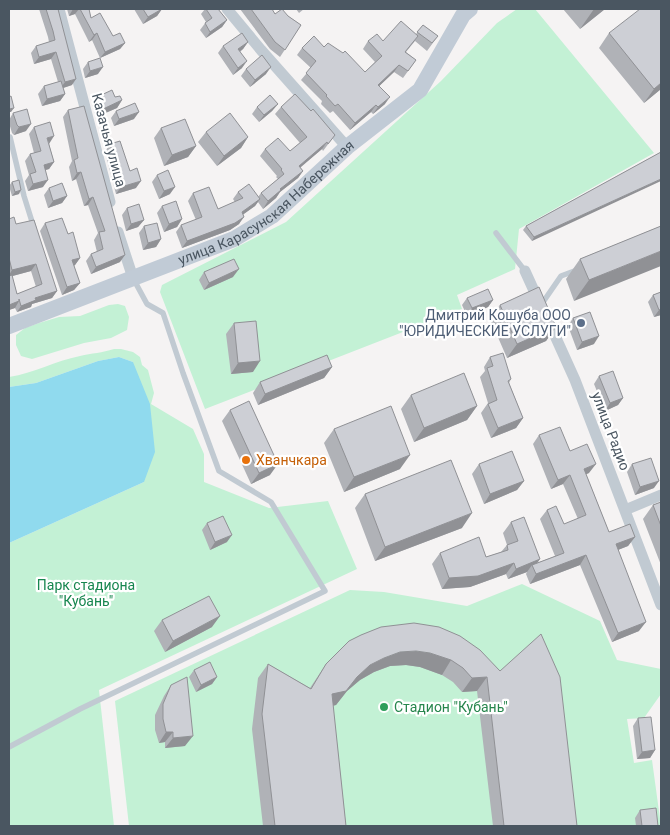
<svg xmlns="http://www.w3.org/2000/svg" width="670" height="835" font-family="Roboto,sans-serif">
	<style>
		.green { fill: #c3f1d5 }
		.water { fill: #90daee }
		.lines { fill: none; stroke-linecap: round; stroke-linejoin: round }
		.lane { stroke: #c1cad2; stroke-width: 5.5 }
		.street { stroke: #c1cad2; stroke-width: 11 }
		.secondary { stroke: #c1cbd6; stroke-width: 16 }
		.wall { fill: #b0b2b7; fill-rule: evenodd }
		.shaded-wall { fill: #909195 }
		.building { fill: #cdcfd5; stroke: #909195 }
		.service-dot { fill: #5c6f8a; stroke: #fff; stroke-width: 2 }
		.food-dot { fill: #e8710a; stroke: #fff; stroke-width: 2 }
		.leisure-dot { fill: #2e9e5b; stroke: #fff; stroke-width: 2 }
		.labels { text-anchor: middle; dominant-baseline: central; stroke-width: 4.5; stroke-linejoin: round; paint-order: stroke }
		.street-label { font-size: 14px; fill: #4a5661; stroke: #fff }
		.service-label { font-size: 14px; fill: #4e5e75; stroke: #fff; text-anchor: end }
		.food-label { font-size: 14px; fill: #c56008; stroke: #fff; text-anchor: start }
		.park-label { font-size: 14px; fill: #17864f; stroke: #fff }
		.leisure-label { font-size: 14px; fill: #27864d; stroke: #fff; text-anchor: start }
	</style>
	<rect width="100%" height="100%" fill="#f5f3f3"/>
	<path class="green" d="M 517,9 L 535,9 L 654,153 L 519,229 L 515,269 L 457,295 L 462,309 L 205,409 L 160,292 L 162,285 L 286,222 L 441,81 L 497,23 Z
		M 118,304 L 125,306 L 129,317 L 127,330 L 111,338 L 84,343 L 32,359 L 21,356 L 16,345 L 16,335 L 25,328 L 39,323 L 59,317 L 80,316 L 109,305 Z
		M 114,349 L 121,349 L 133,352 L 140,357 L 142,365 L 148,370 L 154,393 L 151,404 L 193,429 L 204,454 L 204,482 L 269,508 L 328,501 L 357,569 L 99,690 L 114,826 L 9,826 L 9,543 L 144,482 L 133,362 L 119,357 L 98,361 L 36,383 L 9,387 L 9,377 C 34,373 55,361 80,356 C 92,353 102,353 114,349 Z
		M 522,584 L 600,621 L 617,660 L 661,669 L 661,694 L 644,718 L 627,719 L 634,763 L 652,760 L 661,826 L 129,826 L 115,701 L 350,590 L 384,592 L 467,606 Z"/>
	<path class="water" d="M 119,357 L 133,362 L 150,404 L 155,452 L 144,482 L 9,543 L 9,387 L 36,383 L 98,361 Z"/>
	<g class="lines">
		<path class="lane" d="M 10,137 L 24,196 L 34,228
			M 496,233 L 525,271
			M 541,305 L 561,276 L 577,270
			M 9,747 L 80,709 L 325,591 L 271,502 L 219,471 L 183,373 L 163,313 L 147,304 L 134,280"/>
		<path class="street" d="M 59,9 L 110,202
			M 227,9 L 261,50 L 347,147
			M 118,232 L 133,278
			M 525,271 L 540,304
			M 547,318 L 575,380 L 661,605
			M 625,510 L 661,495"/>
		<path class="secondary" id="s1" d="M 9,326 L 234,239 L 272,216 L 347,147 L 420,90 L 463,15 L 470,9"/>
	</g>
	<path class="wall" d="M 39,9 L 58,9 L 72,85 L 63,88 L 65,94 L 60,101 L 42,106 L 38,94 L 44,86 L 58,82 L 51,59 L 34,64 L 31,53 L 36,46 L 49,42 L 48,37 Z
		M 67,9 L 89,9 L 91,18 L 113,36 L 125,43 L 120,49 L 100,58 L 92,40 L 89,42 L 75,14 L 69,16 Z
		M 134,9 L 162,9 L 157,16 L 143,24 Z
		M 205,9 L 218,9 L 227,20 L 222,27 L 206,38 L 200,30 L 206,22 L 201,14 Z
		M 240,9 L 272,9 L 275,14 L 288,16 L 301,25 L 280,57 L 270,49 Z
		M 296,9 L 304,9 L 299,13 Z
		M 563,9 L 605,9 L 580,29 Z
		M 661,9 L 661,89 L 644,103 L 599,48 L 609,33 Z
		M 423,25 L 438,36 L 427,51 L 415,41 L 406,52 L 416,60 L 403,78 L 394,72 L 379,86 L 385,104 L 373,114 L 371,112 L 350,130 L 333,111 L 330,113 L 321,104 L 322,101 L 301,80 L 311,68 L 297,55 L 302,48 L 365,72 L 375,62 L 363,49 L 368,41 L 383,41 L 416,34 Z
		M 248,42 L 243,49 L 240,52 L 242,68 L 233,75 L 218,53 L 223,46 Z
		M 88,62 L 98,74 L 85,78 L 83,69 Z
		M 246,69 L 266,74 L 250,87 L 241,76 Z
		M 97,97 L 115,97 L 122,100 L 117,108 L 96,117 L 92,104 Z
		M 278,104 L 272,111 L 259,122 L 252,114 L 257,107 Z
		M 281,107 L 311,111 L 335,135 L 323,151 L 322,149 L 300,167 L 303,171 L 298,178 L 280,192 L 276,198 L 263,209 L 258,202 L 255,206 L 243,214 L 239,224 L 230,230 L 182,248 L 176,232 L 181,225 L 196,220 L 188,201 L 193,193 L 218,209 L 235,202 L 233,199 L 238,192 L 258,197 L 261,193 L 278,179 L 276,177 L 277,176 L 260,156 L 265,149 L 290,151 L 300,143 L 275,114 Z
		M 68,110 L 120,262 L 91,274 L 86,261 L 91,254 L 97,252 L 94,240 L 98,233 L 88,205 L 84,206 L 76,179 L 72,181 L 69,167 L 72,161 L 63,117 Z
		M 116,111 L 134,119 L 114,126 L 111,118 Z
		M 13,113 L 26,131 L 14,135 L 12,133 L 9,123 L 9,120 Z
		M 34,127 L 49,144 L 54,162 L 49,169 L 45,170 L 43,187 L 28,191 L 25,181 L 29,175 L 25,161 L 30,154 L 34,153 L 29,134 Z
		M 161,128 L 196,146 L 188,157 L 164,166 L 154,138 Z
		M 206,132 L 248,137 L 241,148 L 217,166 L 198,142 Z
		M 110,144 L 130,171 L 136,188 L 116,194 L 105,152 Z
		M 661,152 L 532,241 L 523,230 L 526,226 Z
		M 157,175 L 170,194 L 159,199 L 152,182 Z
		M 12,182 L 19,194 L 12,196 L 9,186 Z
		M 49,188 L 67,196 L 62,203 L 48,208 L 44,195 Z
		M 162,206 L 182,219 L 177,227 L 164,232 L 157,213 Z
		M 127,208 L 144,220 L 138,227 L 126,231 L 122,215 Z
		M 9,219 L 16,224 L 57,291 L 52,298 L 32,304 L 31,307 L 17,312 L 15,308 L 9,310 ZM 31,271 L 36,287 L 17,294 L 12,276 Z
		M 45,223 L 68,234 L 80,258 L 75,265 L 74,266 L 80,283 L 74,290 L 62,295 L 40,231 Z
		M 144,226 L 161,239 L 156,247 L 143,250 L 139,233 Z
		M 661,226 L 574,301 L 566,279 L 580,259 Z
		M 204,272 L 233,277 L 204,290 L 199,280 Z
		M 661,292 L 661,315 L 654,317 L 648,302 L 653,295 Z
		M 467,298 L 493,300 L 488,307 L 467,316 L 462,305 Z
		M 500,305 L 556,327 L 546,341 L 507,358 L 490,319 Z
		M 573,318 L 594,344 L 577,350 L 568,326 Z
		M 234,323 L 253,372 L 231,374 L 226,334 Z
		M 490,357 L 511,379 L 509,383 L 523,418 L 516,428 L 491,438 L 481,413 L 488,403 L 480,377 L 485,371 L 484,367 Z
		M 332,367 L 324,378 L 258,405 L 253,393 L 260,382 Z
		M 599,376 L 623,398 L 618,405 L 605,411 L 594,384 Z
		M 411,395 L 477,406 L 467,420 L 414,442 L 401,409 Z
		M 230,410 L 270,475 L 251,484 L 222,421 Z
		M 334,429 L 400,469 L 344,492 L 324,443 Z
		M 539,435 L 570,451 L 589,473 L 586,474 L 609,532 L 635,537 L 628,546 L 618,550 L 639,631 L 612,642 L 580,565 L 530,584 L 526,574 L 527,572 L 508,579 L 506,574 L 470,587 L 442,589 L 432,564 L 440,553 L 486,557 L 501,552 L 507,545 L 503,533 L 511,522 L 537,563 L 555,556 L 540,519 L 547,510 L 564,524 L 578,519 L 563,484 L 551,489 L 533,444 Z
		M 479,464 L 524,481 L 517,490 L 484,504 L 472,474 Z
		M 632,464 L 654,488 L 635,495 L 627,472 Z
		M 365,494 L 462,528 L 375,561 L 355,508 Z
		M 661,502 L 661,565 L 643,519 L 653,505 Z
		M 207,523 L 227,542 L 210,550 L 202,530 Z
		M 162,620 L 212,627 L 165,652 L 154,631 Z
		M 480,650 L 577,826 L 493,826 L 477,691 L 462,692 L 453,682 L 442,675 L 420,667 L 406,665 L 390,666 L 374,672 L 360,680 L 347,691 L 336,705 L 333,706 L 346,826 L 263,826 L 252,729 L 258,678 L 268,664 L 310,688 L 326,664 Z
		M 194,670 L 217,677 L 212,684 L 196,692 L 189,677 Z
		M 171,685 L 185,746 L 165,748 L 165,742 L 159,743 L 155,730 L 155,715 L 164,696 Z
		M 638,718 L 655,750 L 650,758 L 637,759 L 633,726 Z
		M 640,810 L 658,826 L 636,826 L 635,818 Z"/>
	<path class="shaded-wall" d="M 73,9 L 79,9 L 75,14 L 69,16 Z
		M 162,9 L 157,16 L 143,24 L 148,17 Z
		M 594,9 L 605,9 L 580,29 Z
		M 227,20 L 222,27 L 206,38 L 210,32 Z
		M 97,33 L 92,40 L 89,42 L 94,35 Z
		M 248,42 L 243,49 L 233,56 L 238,49 Z
		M 125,43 L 120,49 L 100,58 L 105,52 Z
		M 56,52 L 51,59 L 34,64 L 39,57 Z
		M 247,61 L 242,68 L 233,75 L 238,68 Z
		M 399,65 L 394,72 L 373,92 L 378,85 Z
		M 103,67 L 98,74 L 85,78 L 90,71 Z
		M 271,67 L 266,74 L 250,87 L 255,80 Z
		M 76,79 L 72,85 L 60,89 L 65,82 Z
		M 661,83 L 661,89 L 644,103 L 654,89 Z
		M 65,94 L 60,101 L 42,106 L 47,99 Z
		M 390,97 L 385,104 L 373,114 L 378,107 Z
		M 122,100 L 117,108 L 96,117 L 101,110 Z
		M 278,104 L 272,111 L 259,122 L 264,115 Z
		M 376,105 L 371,112 L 350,130 L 355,123 Z
		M 14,108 L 11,112 L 9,112 L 9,109 Z
		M 139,112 L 134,119 L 114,126 L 119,119 Z
		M 31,124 L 26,131 L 14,135 L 19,127 Z
		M 54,136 L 49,144 L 47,138 Z
		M 248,137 L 241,148 L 217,166 L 224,156 Z
		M 327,142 L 322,149 L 294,173 L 299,166 Z
		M 196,146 L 188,157 L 164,166 L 172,155 Z
		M 54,162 L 49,169 L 39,172 L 44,165 Z
		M 303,171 L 298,178 L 280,192 L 276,198 L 263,209 L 268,201 L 280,189 Z
		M 81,172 L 76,179 L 72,181 L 77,173 Z
		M 661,179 L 661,181 L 532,241 L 534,237 Z
		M 48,180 L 43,187 L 28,191 L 33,184 Z
		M 141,181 L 136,188 L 116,194 L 121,187 Z
		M 175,187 L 170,194 L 159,199 L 164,191 Z
		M 21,190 L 19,194 L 12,196 L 15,192 Z
		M 67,196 L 62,203 L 48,208 L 53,201 Z
		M 93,197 L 88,205 L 84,206 L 89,199 Z
		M 260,199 L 255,206 L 237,219 L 242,212 Z
		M 244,217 L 239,224 L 230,230 L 182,248 L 187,241 Z
		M 182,219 L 177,227 L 164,232 L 169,224 Z
		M 144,220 L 138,227 L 126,231 L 131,224 Z
		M 161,239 L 156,247 L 143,250 L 148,243 Z
		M 661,251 L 661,266 L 574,301 L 589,280 Z
		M 125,255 L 120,262 L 91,274 L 96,267 Z
		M 80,258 L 75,265 L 67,268 L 72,260 Z
		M 36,264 L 31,271 L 9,277 L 9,275 L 12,270 Z
		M 239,269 L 233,277 L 204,290 L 209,283 Z
		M 80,283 L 74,290 L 62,295 L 67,287 Z
		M 57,291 L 52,298 L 32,304 L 31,307 L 17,312 L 21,306 L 35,298 Z
		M 493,300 L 488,307 L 467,316 L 472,308 Z
		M 19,301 L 15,308 L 9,310 L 9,305 Z
		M 661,309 L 661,315 L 654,317 L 659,310 Z
		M 556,327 L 546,341 L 507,358 L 517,344 Z
		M 599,336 L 594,344 L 577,350 L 582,342 Z
		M 260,361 L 253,372 L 231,374 L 238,363 Z
		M 332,367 L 324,378 L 258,405 L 265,394 Z
		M 623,398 L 618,405 L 605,411 L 610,403 Z
		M 477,406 L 467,420 L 414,442 L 424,428 Z
		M 523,418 L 516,428 L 491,438 L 498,428 Z
		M 410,455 L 400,469 L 344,492 L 354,477 Z
		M 278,464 L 270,475 L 251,484 L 259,473 Z
		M 596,464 L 589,473 L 577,478 L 584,469 Z
		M 570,475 L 563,484 L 551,489 L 558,480 Z
		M 524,481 L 517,490 L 484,504 L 490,494 Z
		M 659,481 L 654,488 L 635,495 L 640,487 Z
		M 472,513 L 462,528 L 375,561 L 385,547 Z
		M 232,535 L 227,542 L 210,550 L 215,542 Z
		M 635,537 L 628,546 L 610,553 L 616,544 Z
		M 586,555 L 580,565 L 530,584 L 536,574 Z
		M 540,559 L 534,568 L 532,565 L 527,572 L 508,579 L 516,569 Z
		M 514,563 L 506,574 L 470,587 L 442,589 L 449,578 Z
		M 220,616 L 212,627 L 165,652 L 173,641 Z
		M 646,622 L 639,631 L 612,642 L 618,633 Z
		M 416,651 L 430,653 L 451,660 L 442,675 L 420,667 L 406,665 L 390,666 L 374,672 L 360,680 L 347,691 L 336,705 L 322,708 L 332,694 L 357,677 L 370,665 L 384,658 L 400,652 Z
		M 217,677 L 212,684 L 196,692 L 201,685 Z
		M 487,677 L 477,691 L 462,692 L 472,678 Z
		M 166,732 L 173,732 L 165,742 L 159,743 Z
		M 193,736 L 185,746 L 165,748 L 173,738 Z
		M 655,750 L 650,758 L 637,759 L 642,752 Z"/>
	<path class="building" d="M 46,9 L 58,9 L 76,79 L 65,82 L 56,52 L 39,57 L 36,46 L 55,40 L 53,31 Z
		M 80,9 L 89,9 L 91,18 L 100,13 L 113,36 L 120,33 L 125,43 L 105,52 L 97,33 L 94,35 Z
		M 143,9 L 162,9 L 148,17 Z
		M 206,9 L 218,9 L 227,20 L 210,32 L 205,23 L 212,18 Z
		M 251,9 L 272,9 L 275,14 L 282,9 L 288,16 L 301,25 L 285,50 L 275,42 Z
		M 640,9 L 661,9 L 661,83 L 654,89 L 609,33 Z
		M 401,21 L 418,36 L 405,52 L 416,60 L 408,71 L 399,65 L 378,85 L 390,97 L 378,107 L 376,105 L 355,123 L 338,104 L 335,106 L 326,96 L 327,95 L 306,73 L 316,61 L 302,48 L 314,36 L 324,47 L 328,43 L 343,53 L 345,51 L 365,72 L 382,56 L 368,41 L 377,34 L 383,41 Z
		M 423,25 L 438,36 L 432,43 L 417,32 Z
		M 242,33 L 248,42 L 238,49 L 247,61 L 238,68 L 223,46 Z
		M 262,55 L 271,67 L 255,80 L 246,69 Z
		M 100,58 L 103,67 L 90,71 L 88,62 Z
		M 61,81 L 65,94 L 47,99 L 44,86 Z
		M 112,90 L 115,97 L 120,96 L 122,100 L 101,110 L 97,97 Z
		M 295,94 L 311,111 L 313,109 L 335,135 L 328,144 L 327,142 L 299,166 L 303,171 L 280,189 L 281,190 L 268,201 L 261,193 L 284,174 L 281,170 L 282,169 L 265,149 L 278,138 L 290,151 L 307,137 L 281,107 Z
		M 270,95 L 278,104 L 264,115 L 257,107 Z
		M 11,96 L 14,108 L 9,109 L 9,97 Z
		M 135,103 L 139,112 L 119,119 L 116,111 Z
		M 84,106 L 125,255 L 96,267 L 91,254 L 103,249 L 99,232 L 105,231 L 93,197 L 89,199 L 81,172 L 77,173 L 74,160 L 78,158 L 68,110 Z
		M 27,109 L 31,124 L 19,127 L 17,125 L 13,113 Z
		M 230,113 L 248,137 L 224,156 L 206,132 Z
		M 185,119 L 196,146 L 172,155 L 161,128 Z
		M 50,122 L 54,136 L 47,138 L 54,162 L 44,165 L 48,180 L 33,184 L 30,174 L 36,172 L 30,154 L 41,151 L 34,127 Z
		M 120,141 L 130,171 L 137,168 L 141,181 L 121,187 L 110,144 Z
		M 661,152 L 661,179 L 534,237 L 526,226 Z
		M 168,170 L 175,187 L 164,191 L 157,175 Z
		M 19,180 L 21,190 L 15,192 L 12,182 Z
		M 62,183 L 67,196 L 53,201 L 49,188 Z
		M 249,184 L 260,199 L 242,212 L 244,217 L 235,223 L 187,241 L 181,225 L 202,217 L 193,193 L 209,187 L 218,209 L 243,198 L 238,192 Z
		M 176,201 L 182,219 L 169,224 L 162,206 Z
		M 139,204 L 144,220 L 131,224 L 127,208 Z
		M 14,217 L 16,224 L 34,220 L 57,291 L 35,298 L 36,300 L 21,306 L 19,299 L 19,301 L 9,305 L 9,276 L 12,275 L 17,294 L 42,284 L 36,264 L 12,270 L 9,258 L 9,219 Z
		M 62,218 L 68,234 L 73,232 L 80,258 L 72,260 L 80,283 L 67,287 L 45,223 Z
		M 157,223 L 161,239 L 148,243 L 144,226 Z
		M 661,226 L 661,251 L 589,280 L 580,259 Z
		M 234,259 L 239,269 L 209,283 L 204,272 Z
		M 539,287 L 556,327 L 517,344 L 500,305 Z
		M 488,289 L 493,300 L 472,308 L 467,298 Z
		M 661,292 L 661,309 L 659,310 L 653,295 Z
		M 590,312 L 599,336 L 582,342 L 573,318 Z
		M 256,321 L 260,361 L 238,363 L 234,323 Z
		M 503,353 L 511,379 L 508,381 L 523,418 L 498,428 L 488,404 L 497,400 L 487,368 L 493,366 L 490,357 Z
		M 327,355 L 332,367 L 265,394 L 260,382 Z
		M 613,371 L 623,398 L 610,403 L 599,376 Z
		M 464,373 L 477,406 L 424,428 L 411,395 Z
		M 249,401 L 278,464 L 259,473 L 230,410 Z
		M 391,406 L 410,455 L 354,477 L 334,429 Z
		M 560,427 L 570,451 L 587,444 L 596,464 L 584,469 L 609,532 L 630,524 L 635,537 L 616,544 L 646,622 L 618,633 L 586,555 L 536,574 L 532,565 L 564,553 L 547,510 L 556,506 L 564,524 L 586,515 L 570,475 L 558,480 L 539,435 Z
		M 512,451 L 524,481 L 490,494 L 479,464 Z
		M 651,458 L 659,481 L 640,487 L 632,464 Z
		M 451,460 L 472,513 L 385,547 L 365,494 Z
		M 661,502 L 661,526 L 653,505 Z
		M 223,516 L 232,535 L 215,542 L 207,523 Z
		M 524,517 L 540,559 L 516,569 L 514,563 L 478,576 L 449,578 L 440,553 L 479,537 L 486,557 L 508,550 L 507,545 L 518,541 L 511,522 Z
		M 209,596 L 220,616 L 173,641 L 162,620 Z
		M 414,623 L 439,627 L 460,636 L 480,650 L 500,671 L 541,634 L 560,677 L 577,826 L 504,826 L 487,677 L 472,678 L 463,668 L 451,660 L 430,653 L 416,651 L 400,652 L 384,658 L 370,665 L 357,677 L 346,691 L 332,694 L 346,826 L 275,826 L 262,714 L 268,664 L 311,689 L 326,664 L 349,641 L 361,635 L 381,627 Z
		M 210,662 L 217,677 L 201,685 L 194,670 Z
		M 187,677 L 193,736 L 173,738 L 173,732 L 166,732 L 163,719 L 163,704 L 171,685 Z
		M 651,717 L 655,750 L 642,752 L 638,718 Z
		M 656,808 L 658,826 L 642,826 L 640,810 Z"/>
	<circle class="service-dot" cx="581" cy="323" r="5"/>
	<circle class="food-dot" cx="246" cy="460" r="5"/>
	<circle class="leisure-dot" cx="384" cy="707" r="5"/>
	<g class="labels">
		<g class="street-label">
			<text transform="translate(109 140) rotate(75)">Казачья улица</text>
			<text stroke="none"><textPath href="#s1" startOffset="288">улица Карасунская Набережная</textPath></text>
			<text transform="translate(611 431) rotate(69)">улица Радио</text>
		</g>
		<g class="service-label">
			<text x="571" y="315">Дмитрий Кошуба ООО<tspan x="571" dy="16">"ЮРИДИЧЕСКИЕ УСЛУГИ"</tspan></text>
		</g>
		<g class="food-label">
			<text x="256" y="460">Хванчкара</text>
		</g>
		<g class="park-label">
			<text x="86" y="585">Парк стадиона<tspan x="86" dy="16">"Кубань"</tspan></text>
		</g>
		<g class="leisure-label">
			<text x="394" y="707">Стадион "Кубань"</text>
		</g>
	</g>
	<rect width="670" height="835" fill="none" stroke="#4a5661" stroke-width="20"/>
</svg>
